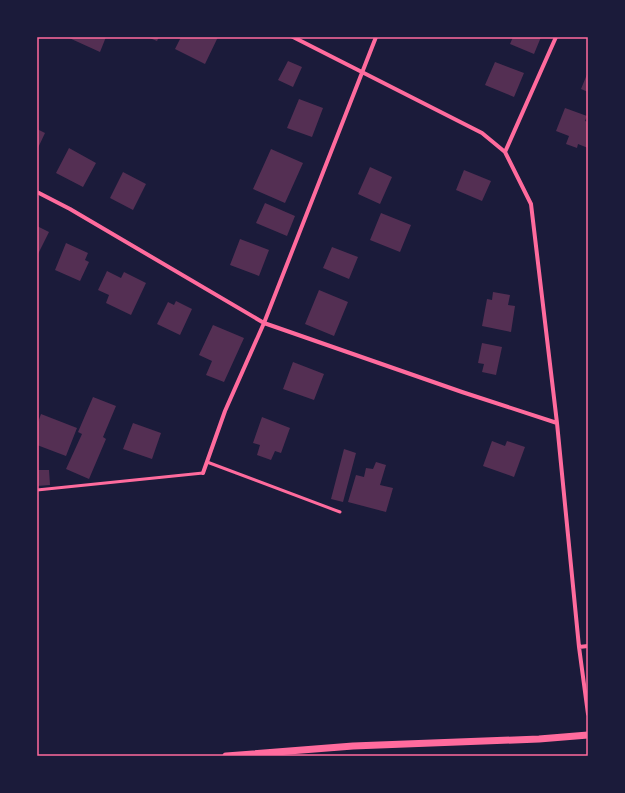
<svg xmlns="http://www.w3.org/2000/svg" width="625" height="793" font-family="'PT Sans Narrow',sans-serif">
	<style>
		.building { fill: #542f53 }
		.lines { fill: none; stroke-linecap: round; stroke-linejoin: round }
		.service { stroke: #ff6b9d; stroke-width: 3 }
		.minor { stroke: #ff6b9d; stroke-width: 4 }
		.tertiary { stroke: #ff6b9d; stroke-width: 7 }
		.neatline { fill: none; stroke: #ff6b9d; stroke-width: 1.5 }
	</style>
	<rect width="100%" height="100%" fill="#1b1b3a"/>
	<path class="building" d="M 67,37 L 106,37 L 100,52 Z
		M 147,37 L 159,37 L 157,41 Z
		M 181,37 L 218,37 L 205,64 L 175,49 Z
		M 513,37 L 541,37 L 534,54 L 510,44 Z
		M 288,61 L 302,67 L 293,87 L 278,80 Z
		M 495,62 L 524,73 L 514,97 L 485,85 Z
		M 588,72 L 588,92 L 581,89 Z
		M 299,99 L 323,108 L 312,137 L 287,128 Z
		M 565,108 L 587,116 L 585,121 L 588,122 L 588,148 L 578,144 L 577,148 L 566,144 L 569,136 L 556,131 Z
		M 37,129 L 45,133 L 37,150 Z
		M 69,148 L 96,163 L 83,187 L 56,173 Z
		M 271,149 L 303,163 L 285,203 L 253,189 Z
		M 370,167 L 392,177 L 380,204 L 358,194 Z
		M 464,170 L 491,181 L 482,201 L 456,190 Z
		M 123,172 L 146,184 L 133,210 L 110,198 Z
		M 265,203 L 295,216 L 287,236 L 256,223 Z
		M 381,213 L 411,225 L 400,252 L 370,240 Z
		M 37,226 L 49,232 L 37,256 Z
		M 240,239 L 269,250 L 259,276 L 230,265 Z
		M 66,243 L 88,253 L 85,260 L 89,262 L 80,281 L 55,270 Z
		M 332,247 L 358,257 L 349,279 L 323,268 Z
		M 107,271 L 121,278 L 124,272 L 146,283 L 131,315 L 106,303 L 109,295 L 98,290 Z
		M 319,290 L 348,302 L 334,336 L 305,324 Z
		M 493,292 L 510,295 L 508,305 L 515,306 L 511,332 L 482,326 L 487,299 L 492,300 Z
		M 176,301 L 192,309 L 180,335 L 157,324 L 168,302 L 174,305 Z
		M 213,325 L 244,338 L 224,382 L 206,375 L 212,361 L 199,355 Z
		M 482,343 L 502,347 L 496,375 L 482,372 L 484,364 L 478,363 Z
		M 293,362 L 324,374 L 314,400 L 283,389 Z
		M 93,397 L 116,406 L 103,437 L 106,439 L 89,479 L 66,469 L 82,434 L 78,432 Z
		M 41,414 L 77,428 L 66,456 L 37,445 L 37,425 Z
		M 262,417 L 290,428 L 281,453 L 275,451 L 271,460 L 257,455 L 260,445 L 253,443 Z
		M 133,423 L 161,433 L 152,459 L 123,449 Z
		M 492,441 L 505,446 L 507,441 L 525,447 L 514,477 L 483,466 Z
		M 344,449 L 356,453 L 343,502 L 331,499 Z
		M 376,462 L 386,465 L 380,485 L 393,488 L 386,512 L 348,502 L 356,475 L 364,477 L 366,468 L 373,469 Z
		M 37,470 L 49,470 L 50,485 L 37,486 Z"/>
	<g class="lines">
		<path class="service" d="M 207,462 L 340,512
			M 37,490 L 203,473"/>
		<path class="minor" d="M 293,37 L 482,133 L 505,152
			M 556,37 L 505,152 L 531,204 L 557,423 L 579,647 L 588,714
			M 37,192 L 70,209 L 264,323 L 462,392 L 557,423
			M 203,473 L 225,411 L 264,323 L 376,37
			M 579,647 L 588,646"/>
		<path class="tertiary" d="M 226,756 L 353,746 L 539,739 L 588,735"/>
	</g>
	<rect width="625" height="793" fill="none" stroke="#1b1b3a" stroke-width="76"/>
	<rect x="38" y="38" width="549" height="717" class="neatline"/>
</svg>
